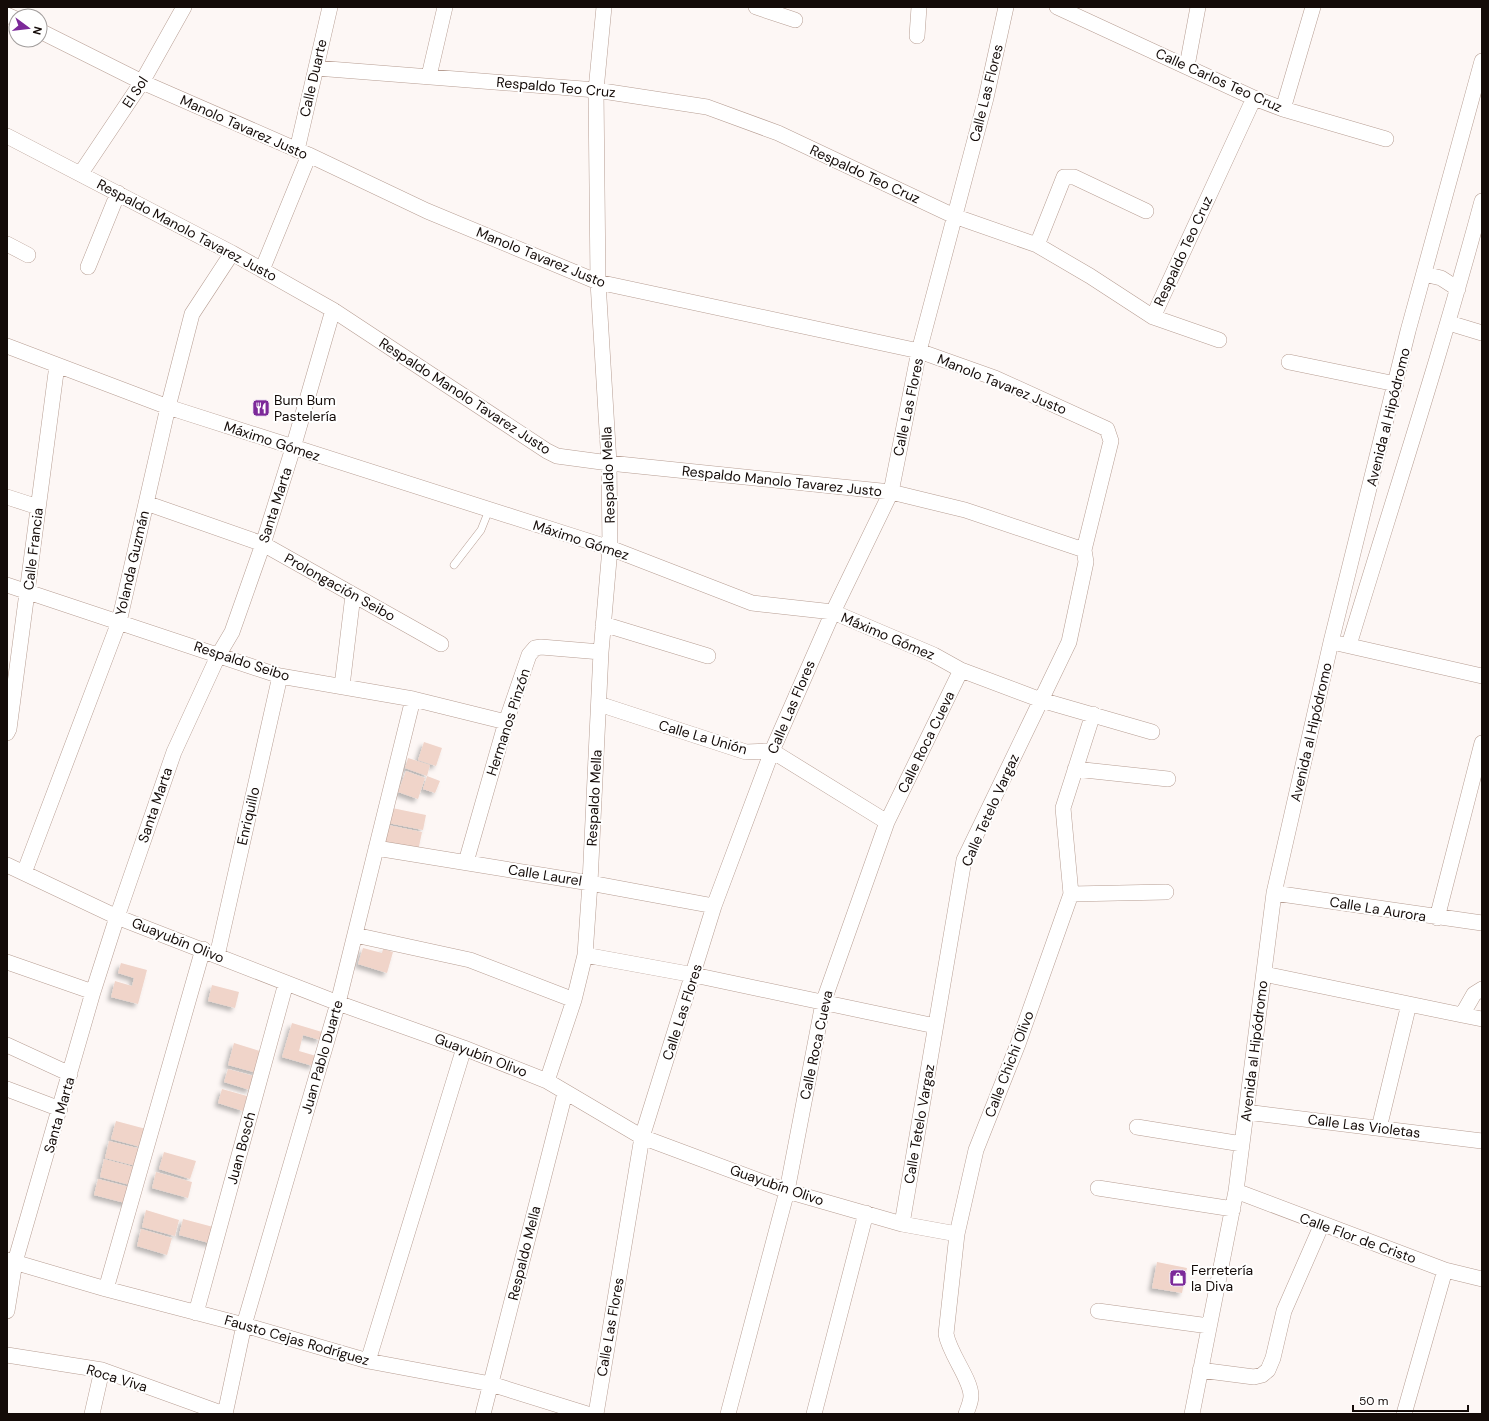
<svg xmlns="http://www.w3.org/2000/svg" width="1489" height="1421" font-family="'DM Sans',sans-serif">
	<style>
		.building { fill: #f0d4c9; filter: url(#shadow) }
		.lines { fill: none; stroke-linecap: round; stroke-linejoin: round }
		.lane-casing { stroke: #b79e93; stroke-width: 8 }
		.street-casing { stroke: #b79e93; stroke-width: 16 }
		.lane { stroke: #fff; stroke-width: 7 }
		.street { stroke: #fff; stroke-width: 15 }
		.labels { text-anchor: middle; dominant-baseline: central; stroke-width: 4; stroke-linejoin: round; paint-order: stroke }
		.street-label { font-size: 14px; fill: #140b08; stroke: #fff }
		.poi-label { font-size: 14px; fill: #140b08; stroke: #fff; text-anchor: start }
	</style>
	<defs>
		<filter id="shadow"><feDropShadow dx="-3.5" dy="3.5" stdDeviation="2" flood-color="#0004"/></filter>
	</defs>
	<rect width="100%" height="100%" fill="#fdf7f5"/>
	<path class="building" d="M 424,742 L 442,748 L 436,766 L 418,760 Z
		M 408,758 L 430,765 L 427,776 L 405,768 Z
		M 406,771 L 425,778 L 418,799 L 398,792 Z
		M 427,776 L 440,781 L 435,793 L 423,789 Z
		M 392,808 L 426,815 L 423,830 L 388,823 Z
		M 388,825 L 422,832 L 418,851 L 384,845 Z
		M 363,948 L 382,953 L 383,949 L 393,952 L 387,973 L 358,964 Z
		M 121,963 L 147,970 L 138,1004 L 111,997 L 115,981 L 132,986 L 134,978 L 118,973 Z
		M 212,985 L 239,992 L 235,1008 L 208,1001 Z
		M 292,1023 L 322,1032 L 320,1040 L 303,1035 L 299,1051 L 316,1056 L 313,1066 L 282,1057 Z
		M 234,1043 L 263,1052 L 257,1073 L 228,1065 Z
		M 228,1069 L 254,1076 L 250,1090 L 224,1082 Z
		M 222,1089 L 247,1096 L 243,1111 L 218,1103 Z
		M 116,1121 L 146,1129 L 141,1147 L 111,1139 Z
		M 109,1141 L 141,1149 L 140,1167 L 105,1158 Z
		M 164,1152 L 196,1161 L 190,1179 L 159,1169 Z
		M 104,1159 L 138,1168 L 134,1186 L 100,1177 Z
		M 156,1172 L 192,1182 L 188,1198 L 152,1188 Z
		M 98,1179 L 133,1188 L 129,1204 L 94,1195 Z
		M 146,1210 L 179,1220 L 175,1236 L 142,1227 Z
		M 183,1219 L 217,1228 L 213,1244 L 179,1235 Z
		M 141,1229 L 172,1238 L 167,1255 L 137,1246 Z
		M 1157,1262 L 1187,1268 L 1182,1293 L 1152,1288 Z"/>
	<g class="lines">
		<defs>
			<path id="lane" d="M 454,565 L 481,530 L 489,510"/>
			<path id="street" d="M 756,7 L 795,20
				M 1057,7 L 1254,98 L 1283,109 L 1386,139
				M 7,15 L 16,19
				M 40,31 L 142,82 L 309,155 L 427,211 L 598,282 L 919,351 L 995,378 L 1107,429 L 1111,441 L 1084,550 L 1086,562 L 1069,642 L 964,860 L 902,1224
				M 917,36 L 919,7
				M 1187,66 L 1198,7
				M 316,68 L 596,90 L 707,107 L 778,133 L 954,216 L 1037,245 L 1090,276 L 1153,317 L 1219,340
				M 429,76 L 445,7
				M 1283,109 L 1313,7
				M 7,136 L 232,253 L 333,310 L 547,451 L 557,456 L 609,463 L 891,492 L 965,510 L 1084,550
				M 297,150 L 330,7
				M 81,173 L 142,82 L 184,7
				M 7,244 L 28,255
				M 1037,245 L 1064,177 L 1074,177 L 1146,211
				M 88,267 L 118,193
				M 262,270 L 309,155
				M 1424,274 L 1441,278 L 1458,289
				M 1153,317 L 1254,98
				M 1449,323 L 1482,333
				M 7,346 L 168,407 L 610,548 L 752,603 L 833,612 L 934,655 L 961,670 L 1041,700 L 1152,732
				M 1289,362 L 1396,384
				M 7,497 L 38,507
				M 146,503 L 263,544 L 441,644
				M 7,585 L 280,676 L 413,699 L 506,722
				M 603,624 L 708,656
				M 1341,644 L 1482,676
				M 1349,645 C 1394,497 1442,350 1482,201
				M 342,686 L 353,595
				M 599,704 L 746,752 L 772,751 L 887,822
				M 7,733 L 9,729 L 57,365
				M 1075,769 L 1168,779
				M 376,848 L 590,883 L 714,906
				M 466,862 L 506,722 L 529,655 L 535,648 L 541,647 L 601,652
				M 7,865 L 117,917 L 338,1003 L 464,1048 L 547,1081 L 642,1137 L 787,1191 L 902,1224 L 957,1234
				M 24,873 L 119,622 L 168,407 L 192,314 L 232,253
				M 1274,893 L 1482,923
				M 1071,894 L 1166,892
				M 1437,918 L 1482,743
				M 355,935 L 470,960 L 574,1000
				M 585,955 L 694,975 L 935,1026
				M 217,956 L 280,676
				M 7,962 L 93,992
				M 1264,974 L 1462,1015 L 1474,994 L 1482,989
				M 1462,1015 L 1482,1019
				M 7,1045 L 70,1074
				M 547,1081 L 574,1000 L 585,955 L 590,883 L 601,652 L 610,548 L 609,463 L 598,282 L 596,90 L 604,7
				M 7,1089 L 60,1109
				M 1246,1112 L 1482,1141
				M 1137,1127 L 1242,1144
				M 1379,1128 L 1409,1004
				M 1098,1188 L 1233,1209
				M 1236,1191 L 1445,1270 L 1482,1279
				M 7,1260 L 106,1289 L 244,1325 L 368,1361 L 491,1384 L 587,1414
				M 106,1289 L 203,949
				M 7,1311 L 15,1262 L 93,992 L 117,917 L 174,752 L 219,654 L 232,632 L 263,544 L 293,448 L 333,310
				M 1098,1311 L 1209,1326
				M 196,1313 L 286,983
				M 7,1355 L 102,1370 L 224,1414
				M 368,1361 L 464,1048
				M 1200,1370 L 1254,1377 L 1262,1375 L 1268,1370 L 1273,1358 L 1284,1311 L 1322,1224
				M 92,1414 L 102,1370
				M 225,1414 L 244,1325 L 338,1003 L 413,699
				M 483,1414 L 565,1093
				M 596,1414 L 642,1137 L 714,906 L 772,751 L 833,612 L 891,492 L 919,351 L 986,98 L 1006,7
				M 728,1414 L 787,1191 L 823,1003 L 887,822 L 961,670
				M 814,1414 L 866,1213
				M 966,1414 C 968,1408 971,1402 971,1396 C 971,1379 950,1355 946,1334 L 957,1234 L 976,1150 L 1018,1044 L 1071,894 L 1063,808 L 1093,714
				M 1192,1414 L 1236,1191 L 1274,893 L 1331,642 L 1408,331 L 1482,61
				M 1404,1414 L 1445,1270"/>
		</defs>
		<use href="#lane" class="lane-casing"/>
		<use href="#street" class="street-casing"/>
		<use href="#lane" class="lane"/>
		<use href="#street" class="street"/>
	</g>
	<defs>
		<symbol id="restaurant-square" viewBox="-11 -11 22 22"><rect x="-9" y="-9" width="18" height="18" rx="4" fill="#7c2999" stroke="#fff"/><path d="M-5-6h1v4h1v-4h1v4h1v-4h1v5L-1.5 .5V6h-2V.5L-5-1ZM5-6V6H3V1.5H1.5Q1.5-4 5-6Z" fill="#fff"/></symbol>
		<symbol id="shop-square" viewBox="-11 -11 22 22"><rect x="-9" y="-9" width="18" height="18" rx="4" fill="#7c2999" stroke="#fff"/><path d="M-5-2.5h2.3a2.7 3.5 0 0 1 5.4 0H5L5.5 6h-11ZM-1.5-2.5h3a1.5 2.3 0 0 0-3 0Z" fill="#fff"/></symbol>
	</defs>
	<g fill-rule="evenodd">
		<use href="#restaurant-square" x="251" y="398" width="20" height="20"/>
		<use href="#shop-square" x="1168" y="1268" width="20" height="20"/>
	</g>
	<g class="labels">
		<g class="street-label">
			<text transform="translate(313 78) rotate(-77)">Calle Duarte</text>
			<text transform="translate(1219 80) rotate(24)">Calle Carlos Teo Cruz</text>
			<text transform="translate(556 87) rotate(5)">Respaldo Teo Cruz</text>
			<text transform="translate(135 92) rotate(-57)">El Sol</text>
			<text transform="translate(986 93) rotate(-76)">Calle Las Flores</text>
			<text transform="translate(244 127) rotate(24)">Manolo Tavarez Justo</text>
			<text transform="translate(865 174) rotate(25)">Respaldo Teo Cruz</text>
			<text transform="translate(187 230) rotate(28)">Respaldo Manolo Tavarez Justo</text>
			<text transform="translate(1183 251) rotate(-65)">Respaldo Teo Cruz</text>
			<text transform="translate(541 257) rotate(22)">Manolo Tavarez Justo</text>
			<text transform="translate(1002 384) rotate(22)">Manolo Tavarez Justo</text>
			<text transform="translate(465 396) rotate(33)">Respaldo Manolo Tavarez Justo</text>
			<text transform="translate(908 407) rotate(-78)">Calle Las Flores</text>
			<text transform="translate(1388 417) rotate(-76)">Avenida al Hipódromo</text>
			<text transform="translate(272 441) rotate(18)">Máximo Gómez</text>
			<text transform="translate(608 475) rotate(-92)">Respaldo Mella</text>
			<text transform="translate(782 481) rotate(6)">Respaldo Manolo Tavarez Justo</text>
			<text transform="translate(275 505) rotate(-72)">Santa Marta</text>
			<text transform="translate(581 540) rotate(18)">Máximo Gómez</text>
			<text transform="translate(33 549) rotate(-83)">Calle Francia</text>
			<text transform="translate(132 563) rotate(-77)">Yolanda Guzmán</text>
			<text transform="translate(340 587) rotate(29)">Prolongación Seibo</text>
			<text transform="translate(888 636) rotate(23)">Máximo Gómez</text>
			<text transform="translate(242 661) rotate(18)">Respaldo Seibo</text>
			<text transform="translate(791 707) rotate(-67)">Calle Las Flores</text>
			<text transform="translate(508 722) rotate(-72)">Hermanos Pinzón</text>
			<text transform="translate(1311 732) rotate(-77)">Avenida al Hipódromo</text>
			<text transform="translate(703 737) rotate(16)">Calle La Unión</text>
			<text transform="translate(926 742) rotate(-64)">Calle Roca Cueva</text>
			<text transform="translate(594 798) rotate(-87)">Respaldo Mella</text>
			<text transform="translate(155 805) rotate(-71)">Santa Marta</text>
			<text transform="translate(990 810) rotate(-66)">Calle Tetelo Vargaz</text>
			<text transform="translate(248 816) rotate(-77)">Enriquillo</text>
			<text transform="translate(545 875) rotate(9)">Calle Laurel</text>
			<text transform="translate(1378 909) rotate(9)">Calle La Aurora</text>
			<text transform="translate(178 940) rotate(22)">Guayubín Olivo</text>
			<text transform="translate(682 1012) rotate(-72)">Calle Las Flores</text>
			<text transform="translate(816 1045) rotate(-78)">Calle Roca Cueva</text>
			<text transform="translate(1254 1051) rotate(-83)">Avenida al Hipódromo</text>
			<text transform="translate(481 1055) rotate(21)">Guayubín Olivo</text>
			<text transform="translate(322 1057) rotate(-74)">Juan Pablo Duarte</text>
			<text transform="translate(1009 1064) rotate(-69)">Calle Chichi Olivo</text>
			<text transform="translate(59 1115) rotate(-74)">Santa Marta</text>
			<text transform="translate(919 1124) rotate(-80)">Calle Tetelo Vargaz</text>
			<text transform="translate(1364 1126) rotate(7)">Calle Las Violetas</text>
			<text transform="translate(241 1148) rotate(-75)">Juan Bosch</text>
			<text transform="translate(777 1185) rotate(19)">Guayubín Olivo</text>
			<text transform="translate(1358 1238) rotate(20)">Calle Flor de Cristo</text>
			<text transform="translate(524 1253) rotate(-76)">Respaldo Mella</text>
			<text transform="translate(610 1327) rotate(-80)">Calle Las Flores</text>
			<text transform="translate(297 1340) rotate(16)">Fausto Cejas Rodríguez</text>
			<text transform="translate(117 1378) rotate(17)">Roca Viva</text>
		</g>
		<g class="poi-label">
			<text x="274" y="400">Bum Bum<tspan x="274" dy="16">Pastelería</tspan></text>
			<text x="1191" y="1270">Ferretería<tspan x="1191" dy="16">la Diva</tspan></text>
		</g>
	</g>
	<rect width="1489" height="1421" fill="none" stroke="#140b08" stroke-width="16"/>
	<g transform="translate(28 28) rotate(105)"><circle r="19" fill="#ffffff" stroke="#a19d9c"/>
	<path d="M0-3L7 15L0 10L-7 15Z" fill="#7c2999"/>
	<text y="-6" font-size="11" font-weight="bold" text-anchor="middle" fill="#140b08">N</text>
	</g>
	<path d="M1353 1405v6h115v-6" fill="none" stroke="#140b08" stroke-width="2"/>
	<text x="1359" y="1405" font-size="12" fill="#140b08" stroke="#ffffff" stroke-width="3" paint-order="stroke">50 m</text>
</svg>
